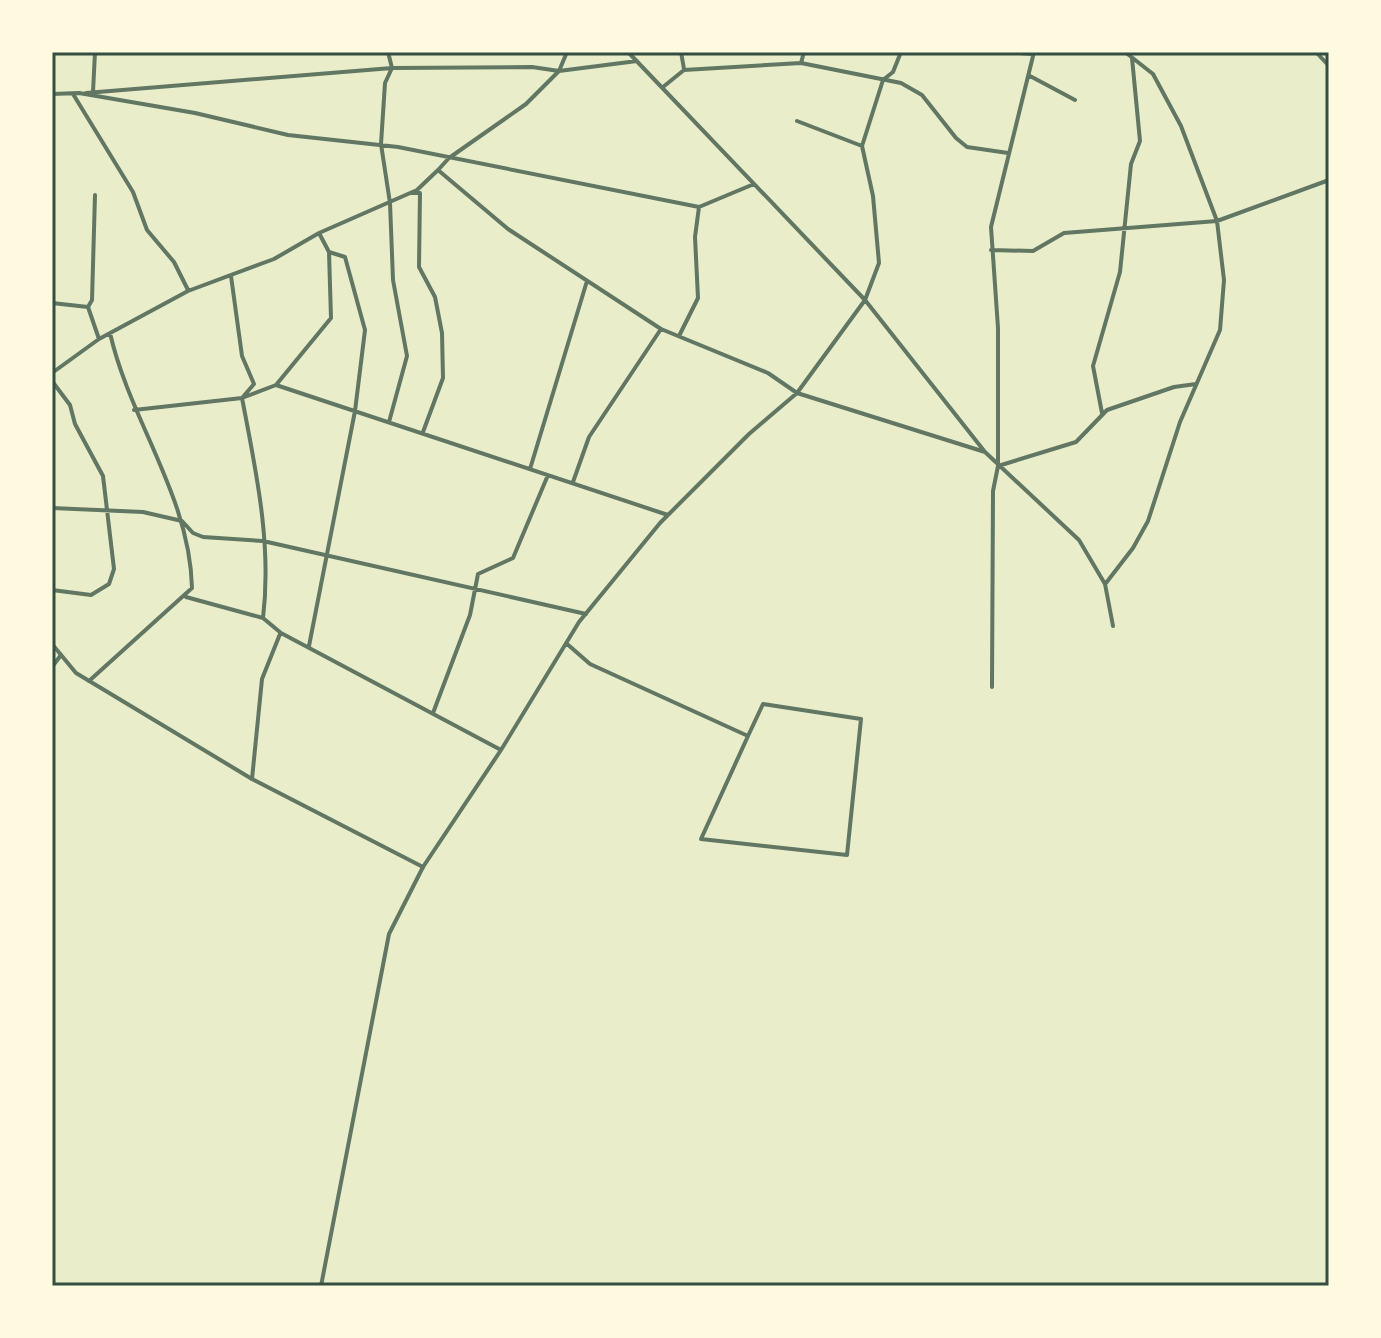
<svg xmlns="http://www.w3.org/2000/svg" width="1381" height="1338" font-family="Roboto,sans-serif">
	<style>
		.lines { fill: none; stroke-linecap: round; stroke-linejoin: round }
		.minor { stroke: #617663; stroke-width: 4 }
		.tertiary { stroke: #617663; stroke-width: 4 }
		.neatline { fill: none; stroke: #344e41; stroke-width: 3 }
	</style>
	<rect width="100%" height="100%" fill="#e9edc9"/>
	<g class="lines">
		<path class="minor" d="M 388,52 L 392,68 L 385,83 L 381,144 L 390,203 L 393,280 L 407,356 L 389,422
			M 628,52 L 865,300 L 985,452 L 1079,540 L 1105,584 L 1113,626
			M 681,52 L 684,69
			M 1007,52 L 1033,54
			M 1316,52 L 1329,66
			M 637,61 L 559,71 L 526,104 L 449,158 L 438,170 L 508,229 L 661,329 L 768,373 L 797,393 L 985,452
			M 801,63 L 804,52
			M 1030,76 L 1075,100
			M 663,87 L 684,70 L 801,63 L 901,83 L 922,95 L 956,138 L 967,147 L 1008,153
			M 93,92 L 95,52
			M 86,93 L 392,68 L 532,67 L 559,71 L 567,52
			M 52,94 L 79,93 L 195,113 L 288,135 L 398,147 L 699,207 L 754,184
			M 73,94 L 133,192 L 147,230 L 174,262 L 188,290
			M 797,121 L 862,146
			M 412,193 L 420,193 L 419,267 L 435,297 L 442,333 L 443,378 L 423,432
			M 991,250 L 1033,251 L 1064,233 L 1217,221 L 1329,180
			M 231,276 L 242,356 L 254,384 L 242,398 C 256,471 272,544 263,618
			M 52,303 L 88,307 L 99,339
			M 88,307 L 92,300 L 95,195
			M 680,334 L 698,298 L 695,237 L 699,207
			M 52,373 L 99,339 L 188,291 L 274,259 L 319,233 L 417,190 L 438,170
			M 52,381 L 70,405 L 75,424 L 103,476 L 114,569 L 109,584 L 91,595 L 52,590
			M 276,385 L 331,318 L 329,252
			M 134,410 L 242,398 L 276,385 L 668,515
			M 1102,413 L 1093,366 L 1120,272 L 1131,164 L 1140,141 L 1132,58
			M 998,466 L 1076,442 L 1107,410 L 1174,387 L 1196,384
			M 530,469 L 587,281
			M 573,482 L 589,437 L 661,329
			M 52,508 L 143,512 L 182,521 L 193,533 L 203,537 L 263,541 L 586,614
			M 1106,583 L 1133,548 L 1148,521 L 1180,422 L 1220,330 L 1224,280 L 1217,221 L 1181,126 L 1153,74 L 1125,52
			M 186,597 L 263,618 L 281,633 L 501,750
			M 566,643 L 590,664 L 748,736 L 763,704 L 861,719 L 847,855 L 701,839 L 748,736
			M 309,646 L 355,411 L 365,330 L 345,257 L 329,252 L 319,233
			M 52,667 L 61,655
			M 89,681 L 192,588 C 190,496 130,421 110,333
			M 992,687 L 993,491 L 998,466 L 998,328 L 991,227 L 1034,52
			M 433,713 L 470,615 L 478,574 L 513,558 L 548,475
			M 252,779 L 262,679 L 280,634
			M 321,1286 L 389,934 L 423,867 L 501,750 L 579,622 L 660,523 L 749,434 L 797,393 L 865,300 L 879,263 L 873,196 L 862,146 L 883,80 L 893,72 L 901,52"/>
		<path class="tertiary" d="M 52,644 L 76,673 L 252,779 L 423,867"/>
	</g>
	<rect width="1381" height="1338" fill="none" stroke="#fefae0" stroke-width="108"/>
	<rect x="54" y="54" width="1273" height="1230" class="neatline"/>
</svg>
